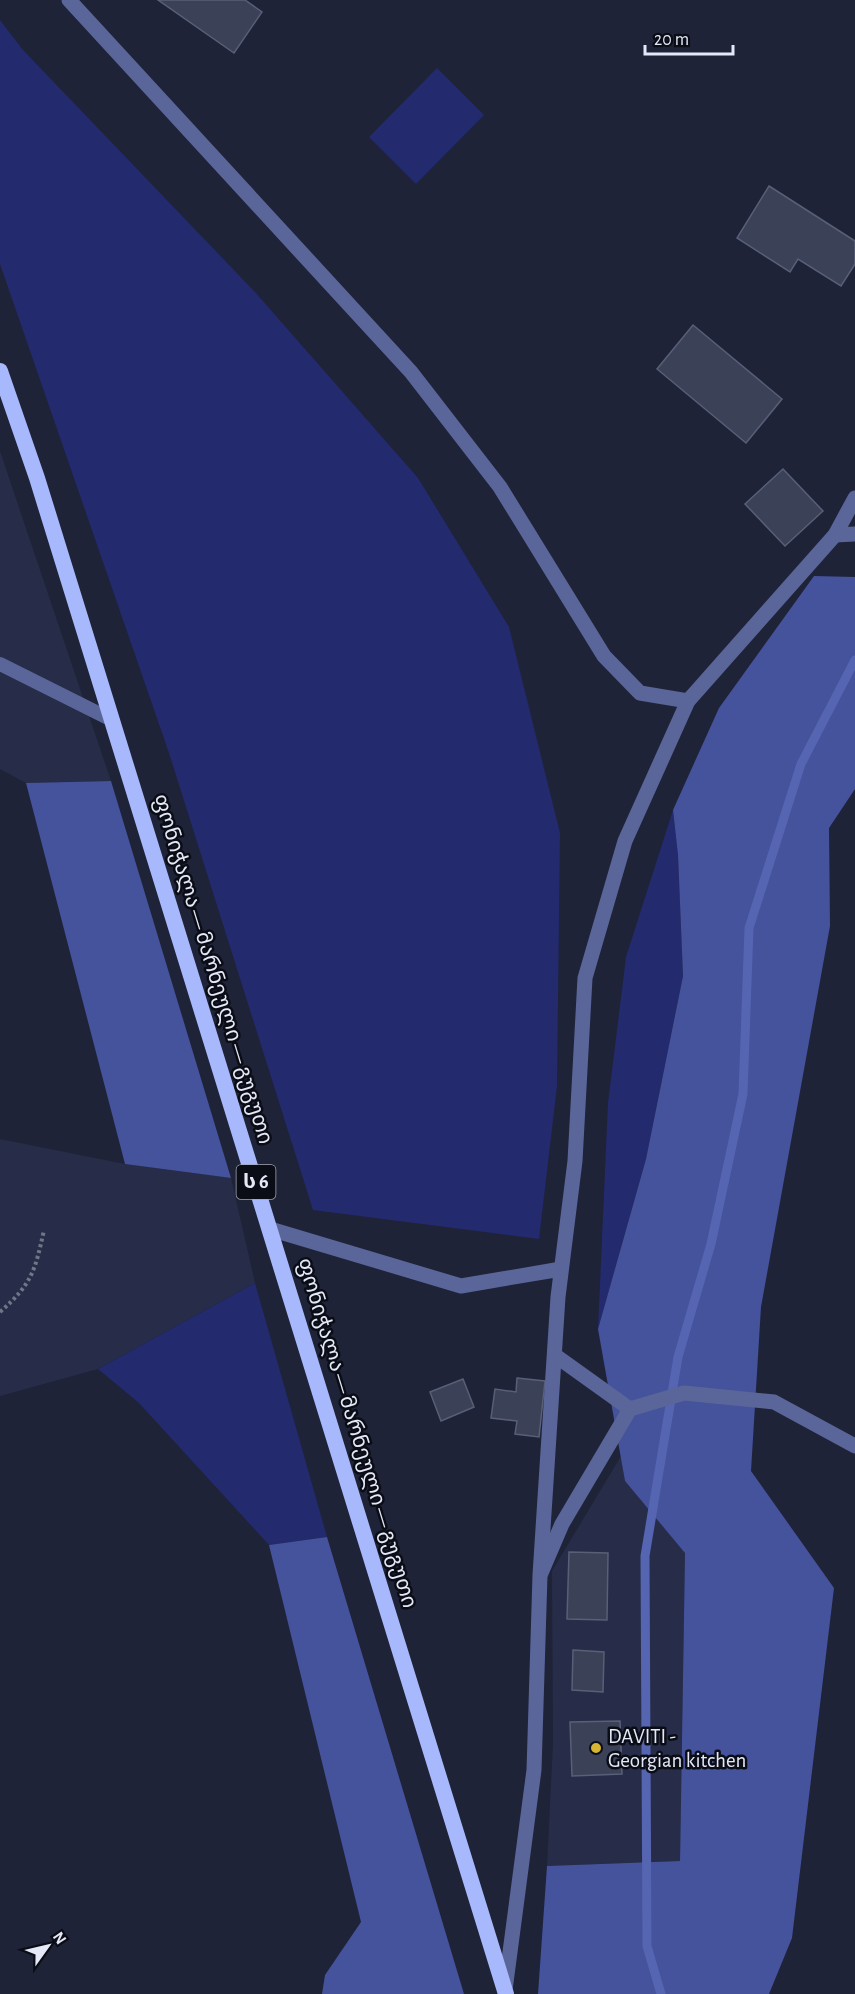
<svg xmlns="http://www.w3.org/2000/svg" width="855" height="1994" font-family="'Alegreya Sans','Noto Sans Georgian',sans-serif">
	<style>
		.built { fill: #272d48 }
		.green { fill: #232a6e }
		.forest { fill: #45529c }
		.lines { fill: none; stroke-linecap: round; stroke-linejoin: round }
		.stream { stroke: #5665b1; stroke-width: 9 }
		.building { fill: #3b4157; stroke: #585f77; stroke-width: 1.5 }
		.path { stroke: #707587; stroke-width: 4; stroke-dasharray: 3 3; stroke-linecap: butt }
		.service { stroke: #5a6699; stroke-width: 14 }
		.minor { stroke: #5a6699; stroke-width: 15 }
		.tertiary { stroke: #5a6699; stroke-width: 15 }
		.trunk { stroke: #a8b8fc; stroke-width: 16 }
		.poi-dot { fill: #d7b434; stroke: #0b0d16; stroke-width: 2 }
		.labels { text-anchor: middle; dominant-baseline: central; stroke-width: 5; stroke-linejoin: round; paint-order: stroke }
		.shield { fill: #0b0d16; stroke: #a4a7b4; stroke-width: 1.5 }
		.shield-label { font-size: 20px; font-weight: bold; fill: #e5e9f7 }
		.street-label { font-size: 21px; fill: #e5e9f7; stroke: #0b0d16 }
		.poi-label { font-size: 21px; fill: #e5e9f7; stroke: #0b0d16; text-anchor: start }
	</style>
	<rect width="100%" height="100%" fill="#1e2338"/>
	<path class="built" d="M 0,451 L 111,781 L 26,783 L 0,769 Z
		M 0,1139 L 125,1164 L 231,1178 L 255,1283 L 98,1369 L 0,1396 Z
		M 621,1456 L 625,1481 L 685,1552 L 680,1861 L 547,1866 L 553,1743 L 552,1571 Z"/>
	<path class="green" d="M 0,20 L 23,50 L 255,292 L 418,478 L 509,627 L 560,833 L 557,1086 L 539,1239 L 313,1210 L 169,753 L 0,264 Z
		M 437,68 L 484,115 L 416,184 L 369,137 Z
		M 673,810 L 678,855 L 683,976 L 646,1159 L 598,1329 L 608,1103 L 626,957 Z
		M 255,1283 L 327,1537 L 269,1545 L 139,1403 L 98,1369 Z"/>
	<path class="forest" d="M 814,576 L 855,577 L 855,789 L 829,828 L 830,926 L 761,1307 L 751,1471 L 834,1588 L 792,1938 L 769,1994 L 538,1994 L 547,1866 L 680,1861 L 685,1553 L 625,1481 L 598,1329 L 646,1159 L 683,976 L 678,855 L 673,810 L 719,708 Z
		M 111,781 L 231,1178 L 125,1164 L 26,783 Z
		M 327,1537 L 464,1994 L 322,1994 L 325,1975 L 361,1922 L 269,1545 Z"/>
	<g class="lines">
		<path class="stream" d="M 661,1994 L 647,1946 L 645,1556 L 678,1357 L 711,1244 L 743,1094 L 749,928 L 801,764 L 855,660"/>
	</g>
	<path class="building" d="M 158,0 L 245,0 L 262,12 L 234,53 Z
		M 769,186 L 855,241 L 855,264 L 841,286 L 798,259 L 790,272 L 737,238 Z
		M 693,325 L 782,399 L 746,443 L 657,369 Z
		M 783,469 L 823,511 L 785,546 L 745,504 Z
		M 517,1378 L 545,1381 L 539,1437 L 515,1434 L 517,1421 L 491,1418 L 495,1389 L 516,1392 Z
		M 463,1379 L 474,1407 L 441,1421 L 430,1392 Z
		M 569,1552 L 608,1553 L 607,1620 L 567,1619 Z
		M 573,1650 L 604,1652 L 603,1692 L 572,1690 Z
		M 620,1721 L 622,1774 L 572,1776 L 570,1722 Z"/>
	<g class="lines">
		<path class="path" d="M 0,1312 C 32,1284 35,1271 44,1230"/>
		<path class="service" d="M 0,664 L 112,720"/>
		<path class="minor" d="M 69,0 L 411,372 L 500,487 L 604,656 L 640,693 L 688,701
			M 835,535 L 855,534
			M 556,1356 L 630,1409
			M 541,1573 L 562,1524 L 630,1409 L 684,1393 L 774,1402 L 855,1446"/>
		<path class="tertiary" d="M 270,1229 L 461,1286 L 561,1269
			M 505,1990 L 534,1770 L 540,1575 L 558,1297 L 575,1161 L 585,978 L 625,841 L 688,701 L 835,535 L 855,498"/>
		<path class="trunk" d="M 0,371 L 37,478 L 506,1994"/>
	</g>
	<circle class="poi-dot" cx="596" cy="1748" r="6"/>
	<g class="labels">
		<rect class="shield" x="236.5" y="1165" width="39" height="34" rx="4.5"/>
		<g class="shield-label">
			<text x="256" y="1182">ს 6</text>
		</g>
		<g class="street-label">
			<text transform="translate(213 969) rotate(73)">ფონიჭალა — მარნეული — გუგუთი</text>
			<text transform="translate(357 1433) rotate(73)">ფონიჭალა — მარნეული — გუგუთი</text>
		</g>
		<g class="poi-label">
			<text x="608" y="1736">DAVITI -<tspan x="608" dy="24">Georgian kitchen</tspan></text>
		</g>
	</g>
	<g transform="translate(48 1946) rotate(56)" stroke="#0b0d16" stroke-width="4.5" paint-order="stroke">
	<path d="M0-4.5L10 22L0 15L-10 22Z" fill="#e5e9f7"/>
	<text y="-9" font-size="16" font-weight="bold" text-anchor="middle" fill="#e5e9f7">N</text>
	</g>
	<path d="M645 45v9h88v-9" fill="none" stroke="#e5e9f7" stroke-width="3"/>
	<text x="654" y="45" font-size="18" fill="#e5e9f7" stroke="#0b0d16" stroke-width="4.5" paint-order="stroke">20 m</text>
</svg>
